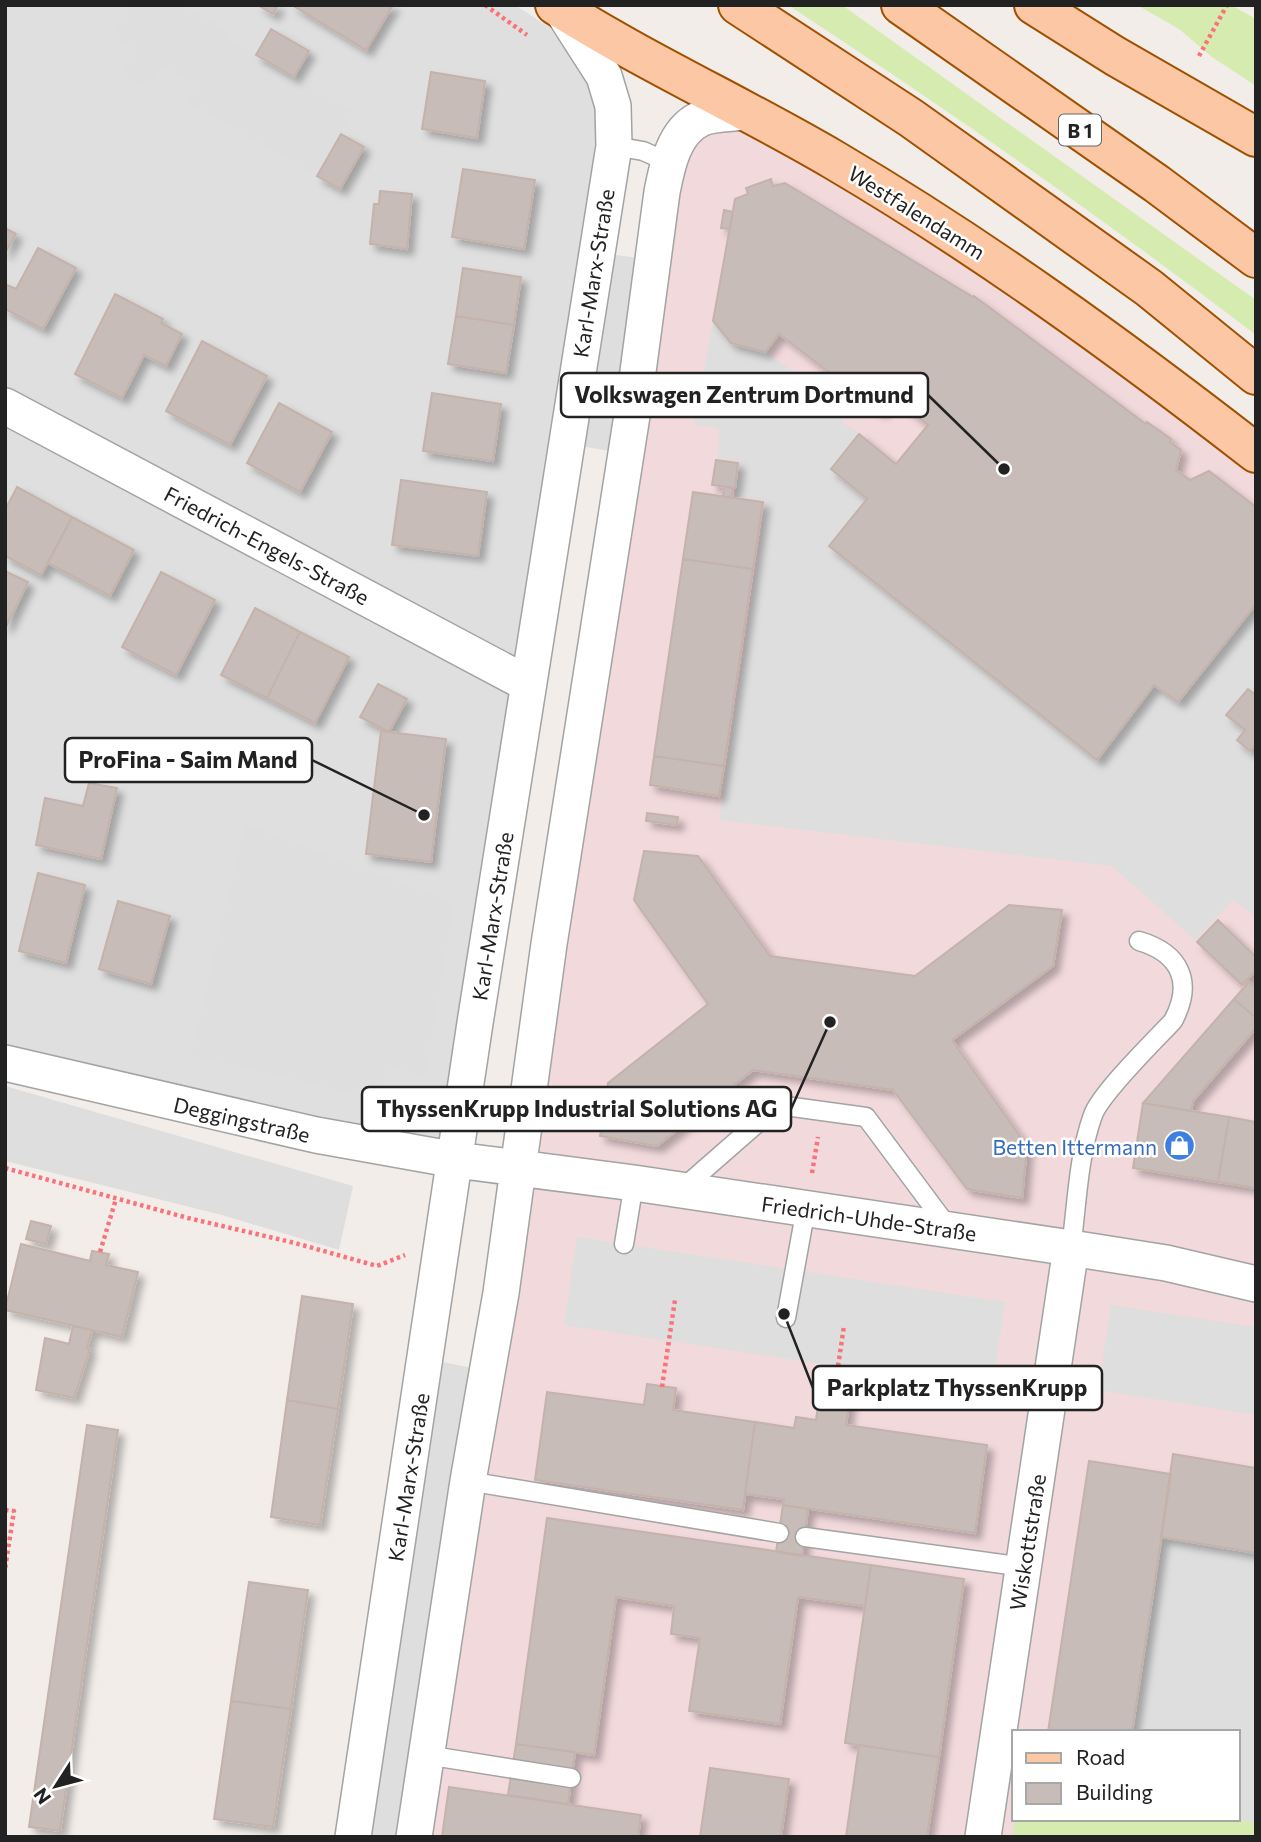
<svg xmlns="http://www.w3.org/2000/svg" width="1261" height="1842" font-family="Commissioner,sans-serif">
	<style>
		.residential { fill: #e0dfdf }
		.commercial { fill: #f2d9dc; fill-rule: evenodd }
		.grass { fill: #d6ebb0 }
		.parking { fill: #dedede }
		.building { fill: #c7bcb8; stroke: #c4b2ab; stroke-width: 2; filter: url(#shadow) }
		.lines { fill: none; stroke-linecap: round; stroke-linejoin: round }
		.service-casing { stroke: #a3a3a3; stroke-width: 21 }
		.minor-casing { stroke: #a3a3a3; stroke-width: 38 }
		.primary-casing { stroke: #9f5100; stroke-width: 42 }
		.path { stroke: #fa727a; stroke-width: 4.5; stroke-dasharray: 3.5 3.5; stroke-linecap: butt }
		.service { stroke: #fff; stroke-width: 18 }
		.minor { stroke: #fff; stroke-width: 35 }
		.primary { stroke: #fcc7a4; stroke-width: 38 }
		.labels { text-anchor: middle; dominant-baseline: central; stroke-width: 5; stroke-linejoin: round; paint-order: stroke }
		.shield { fill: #fff; stroke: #646464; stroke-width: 2 }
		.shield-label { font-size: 19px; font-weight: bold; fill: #222 }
		.street-label { font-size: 21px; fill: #222; stroke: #fff }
		.shop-label { font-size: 21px; fill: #366cbe; stroke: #fff; text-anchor: end }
		.leader { fill: none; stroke: #222; stroke-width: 2.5 }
		.callout-dot { fill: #222; stroke: #fff; stroke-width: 2.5 }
		.callout { fill: #fff; stroke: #222; stroke-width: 2.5 }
		.callout-label { font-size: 23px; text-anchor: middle; font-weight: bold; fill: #222 }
	</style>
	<defs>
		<filter id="shadow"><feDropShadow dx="6" dy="6" stdDeviation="3.5" flood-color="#0004"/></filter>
	</defs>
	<rect width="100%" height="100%" fill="#f2ede9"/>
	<path class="residential" d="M 5,5 L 515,5 L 549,27 L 588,83 L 597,115 L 593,166 L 443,1140 L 298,1114 L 5,1047 Z"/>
	<path class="commercial" d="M 739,128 L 903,222 L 1119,368 L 1256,474 L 1256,1837 L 431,1837 L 679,186 L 693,145 L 710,135 ZM 1014,1732 L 1238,1732 L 1238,1819 L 1014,1819 Z"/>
	<path class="grass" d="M 788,5 L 842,5 L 1256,300 L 1256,335 C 1104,219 947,109 788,5 Z
		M 1137,5 L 1231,5 L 1256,19 L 1256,86 L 1212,57 L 1179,29 Z
		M 1015,1819 L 1236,1819 L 1256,1823 L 1256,1837 L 1012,1837 Z"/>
	<path class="parking" d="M 130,5 L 182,5 L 228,31 L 225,37 L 354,111 L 317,176 L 188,102 L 197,85 L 162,66 L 148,89 L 122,74 L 136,49 L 112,36 Z
		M 609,254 L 639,258 L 610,451 L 580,446 Z
		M 713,321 L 731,343 L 765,352 L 850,410 L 841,421 L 859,434 L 867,499 L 829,546 L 1097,760 L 1154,685 L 1179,702 L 1256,604 L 1256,917 L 1233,900 L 1195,940 L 1112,866 L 719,820 L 766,501 L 735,496 L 740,461 L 718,458 L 719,428 L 694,424 Z
		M 245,824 L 454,903 L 426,1077 L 388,1067 L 379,1100 L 191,1055 Z
		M 5,1086 L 353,1186 L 339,1250 L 222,1215 L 5,1161 Z
		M 577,1237 L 1005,1302 L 992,1390 L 564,1325 Z
		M 1111,1305 L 1256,1327 L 1256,1415 L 1098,1390 Z
		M 443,1362 L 472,1368 L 401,1837 L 371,1837 Z
		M 1161,1537 L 1256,1553 L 1256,1823 L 1236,1819 L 1238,1819 L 1238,1732 L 1132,1732 Z"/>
	<path class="building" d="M 258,5 L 278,5 L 273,14 Z
		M 292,5 L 393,5 L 366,50 Z
		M 271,29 L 309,51 L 294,77 L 256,55 Z
		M 431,72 L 485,81 L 477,138 L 422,129 Z
		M 341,134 L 364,147 L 340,189 L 317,176 Z
		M 463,169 L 535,180 L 524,249 L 452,237 Z
		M 771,179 L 773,186 L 785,183 L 973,297 L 974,296 L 1146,424 L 1147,422 L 1171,439 L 1170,442 L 1181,450 L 1176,470 L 1190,480 L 1209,471 L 1256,507 L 1256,604 L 1178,702 L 1154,685 L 1097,760 L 829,546 L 867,499 L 831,469 L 859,434 L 896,464 L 928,425 L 893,397 L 880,412 L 779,334 L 765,352 L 731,343 L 713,321 L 735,199 L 748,194 L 746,188 Z
		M 380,191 L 412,194 L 407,249 L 370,244 L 374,204 L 379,204 Z
		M 724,210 L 733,212 L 730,229 L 721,228 Z
		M 5,228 L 16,234 L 5,253 Z
		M 38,248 L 76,268 L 43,329 L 5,309 L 5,284 L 16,289 Z
		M 463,268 L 521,277 L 514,325 L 456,316 Z
		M 115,294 L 163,319 L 161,323 L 182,334 L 166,366 L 144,355 L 122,398 L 75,374 Z
		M 456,316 L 514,325 L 506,373 L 448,364 Z
		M 202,341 L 267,376 L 230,445 L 166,411 Z
		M 432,393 L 501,404 L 493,461 L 423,451 Z
		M 279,403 L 332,432 L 300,492 L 247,463 Z
		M 716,460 L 738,463 L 735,488 L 712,485 Z
		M 401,480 L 487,492 L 478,556 L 392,545 Z
		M 17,487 L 72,517 L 41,575 L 5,556 L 5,510 Z
		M 724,487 L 733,488 L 732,498 L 723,496 Z
		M 693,492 L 763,502 L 753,569 L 683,559 Z
		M 72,517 L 134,550 L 110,596 L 48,563 Z
		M 683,559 L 753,569 L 724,766 L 654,756 Z
		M 5,571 L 28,582 L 6,627 L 5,627 Z
		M 161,572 L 215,600 L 176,675 L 122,647 Z
		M 255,608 L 300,632 L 267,698 L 221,675 Z
		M 300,632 L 349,657 L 315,723 L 267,698 Z
		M 378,684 L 407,699 L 389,732 L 360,717 Z
		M 1248,689 L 1256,695 L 1256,744 L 1250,751 L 1237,740 L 1245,730 L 1226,715 Z
		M 381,731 L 446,739 L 431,862 L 366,854 Z
		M 654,756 L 724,766 L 719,796 L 650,785 Z
		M 89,783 L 117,788 L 101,859 L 36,845 L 45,798 L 83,806 Z
		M 647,813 L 678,817 L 677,825 L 646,821 Z
		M 644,851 L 698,856 L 770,956 L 915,976 L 1009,905 L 1062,910 L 1053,966 L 952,1040 L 1027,1146 L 1022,1198 L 967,1189 L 893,1090 L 753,1070 L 657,1146 L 600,1136 L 608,1083 L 708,1004 L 634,900 Z
		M 38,873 L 85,885 L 66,963 L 19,951 Z
		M 118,901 L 170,916 L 151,984 L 99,969 Z
		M 1218,920 L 1256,957 L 1256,970 L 1242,985 L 1197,942 Z
		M 1249,982 L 1256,988 L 1256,1018 L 1234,999 Z
		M 1234,999 L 1256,1018 L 1256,1028 L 1193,1101 L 1191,1111 L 1143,1103 Z
		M 1143,1103 L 1229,1117 L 1218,1182 L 1133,1168 Z
		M 1229,1117 L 1256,1122 L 1256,1188 L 1218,1182 Z
		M 31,1221 L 51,1226 L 46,1244 L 26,1239 Z
		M 21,1244 L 90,1261 L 92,1251 L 109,1254 L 106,1265 L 138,1272 L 122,1337 L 5,1310 Z
		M 302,1296 L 353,1304 L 338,1409 L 287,1400 Z
		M 73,1326 L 92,1330 L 87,1348 L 90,1349 L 74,1398 L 36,1390 L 45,1338 L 69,1344 Z
		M 823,1370 L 853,1375 L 846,1425 L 987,1445 L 975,1533 L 783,1505 L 784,1499 L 745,1494 L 755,1422 L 794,1428 L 796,1417 L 816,1420 Z
		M 647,1384 L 676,1388 L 673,1410 L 755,1422 L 743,1510 L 535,1480 L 547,1392 L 644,1405 Z
		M 287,1400 L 338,1409 L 320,1525 L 271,1517 Z
		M 87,1425 L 118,1430 L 60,1831 L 29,1827 Z
		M 1173,1454 L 1256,1468 L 1256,1553 L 1161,1537 Z
		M 1089,1461 L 1171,1474 L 1132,1732 L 1048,1732 Z
		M 783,1505 L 808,1509 L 802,1556 L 776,1552 Z
		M 547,1518 L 871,1565 L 865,1606 L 798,1597 L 780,1724 L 689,1711 L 700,1638 L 671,1634 L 674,1606 L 616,1597 L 594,1755 L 516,1744 Z
		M 871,1565 L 964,1579 L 939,1757 L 845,1743 Z
		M 249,1582 L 308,1590 L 291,1709 L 231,1701 Z
		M 231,1701 L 291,1709 L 273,1827 L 214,1819 Z
		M 516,1744 L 575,1752 L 568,1804 L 508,1795 Z
		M 859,1745 L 939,1757 L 927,1837 L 846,1837 Z
		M 710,1768 L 789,1779 L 781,1837 L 700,1837 Z
		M 449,1787 L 641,1815 L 638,1837 L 442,1837 Z"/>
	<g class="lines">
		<defs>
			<path id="service" d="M 614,146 L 643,151 L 668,162
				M 682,1189 L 778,1105 L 866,1117 L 948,1227
				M 624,1244 L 634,1183
				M 1071,1248 C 1077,1205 1078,1156 1093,1115 C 1101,1093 1155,1040 1173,1021 C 1194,982 1180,953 1139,941
				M 786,1318 L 806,1208
				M 468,1481 L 779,1533
				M 805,1537 L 1024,1567
				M 426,1755 L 571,1778"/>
			<path id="minor" d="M 5,406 L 528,684
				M 5,1063 L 316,1135 L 456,1160 L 634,1183 L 1071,1248 L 1166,1263 L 1256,1284
				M 353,1837 L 475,1023 L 614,146 L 613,106 L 604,76 L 561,9
				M 414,1837 L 468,1481 L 501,1293 L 549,944 L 633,409 L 662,192 C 667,166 674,131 700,119 C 712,113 732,114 745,112
				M 983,1837 L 1071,1248"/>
			<path id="primary" d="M 555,5 C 645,62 742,106 834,160 C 982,247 1121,348 1256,453
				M 738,5 L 911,118 L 1149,288 L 1256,375
				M 901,5 L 1157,184 L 1256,258
				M 1034,5 L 1115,56 L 1256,137"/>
		</defs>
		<use href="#service" class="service-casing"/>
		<use href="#minor" class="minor-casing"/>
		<use href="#primary" class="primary-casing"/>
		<path class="path" d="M 485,5 L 527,35
			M 1199,56 L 1227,5
			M 5,1168 L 188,1218 L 295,1243 L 377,1266 L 405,1255
			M 812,1173 L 818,1137
			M 100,1252 L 116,1199
			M 837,1373 L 844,1326
			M 662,1387 L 675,1300
			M 5,1510 L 14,1511 L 5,1569"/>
		<use href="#service" class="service"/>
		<use href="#minor" class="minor"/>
		<use href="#primary" class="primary"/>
	</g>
	<defs>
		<symbol id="shop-disc" viewBox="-11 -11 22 22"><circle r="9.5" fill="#3f7fe0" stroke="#fff"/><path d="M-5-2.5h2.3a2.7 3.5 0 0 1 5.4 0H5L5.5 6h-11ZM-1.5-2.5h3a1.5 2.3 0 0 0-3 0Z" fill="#fff"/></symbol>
	</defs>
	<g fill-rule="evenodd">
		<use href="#shop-disc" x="1162" y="1128" width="35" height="35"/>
	</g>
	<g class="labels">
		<rect class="shield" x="1059" y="114.5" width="42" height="31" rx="5"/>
		<g class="shield-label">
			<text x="1080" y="130">B 1</text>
		</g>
		<g class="street-label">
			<text transform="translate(917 212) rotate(32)">Westfalendamm</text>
			<text transform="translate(593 273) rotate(-81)">Karl-Marx-Straße</text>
			<text transform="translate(267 545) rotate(28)">Friedrich-Engels-Straße</text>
			<text transform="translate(492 916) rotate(-81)">Karl-Marx-Straße</text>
			<text transform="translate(242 1119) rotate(13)">Deggingstraße</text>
			<text transform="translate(869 1218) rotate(8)">Friedrich-Uhde-Straße</text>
			<text transform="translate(408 1477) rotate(-81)">Karl-Marx-Straße</text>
			<text transform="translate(1027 1542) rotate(-81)">Wiskottstraße</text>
		</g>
		<g class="shop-label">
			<text x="1157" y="1146">Betten Ittermann</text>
		</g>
	</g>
	<path class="leader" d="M1004 469L928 395M424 815L312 760M830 1022L791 1109M784 1314L813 1388"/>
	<g class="callout-dot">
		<circle cx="1004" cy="469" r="7"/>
		<circle cx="424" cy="815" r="7"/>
		<circle cx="830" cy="1022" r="7"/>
		<circle cx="784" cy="1314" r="7"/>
	</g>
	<g class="callout">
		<rect x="561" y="373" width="367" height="44" rx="7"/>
		<rect x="65" y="738" width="247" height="44" rx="7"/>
		<rect x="362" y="1087" width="429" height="44" rx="7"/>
		<rect x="813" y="1366" width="289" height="44" rx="7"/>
	</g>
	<g class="callout-label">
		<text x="744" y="403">Volkswagen Zentrum Dortmund</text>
		<text x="188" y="768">ProFina - Saim Mand</text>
		<text x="577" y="1117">ThyssenKrupp Industrial Solutions AG</text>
		<text x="957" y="1396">Parkplatz ThyssenKrupp</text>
	</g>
	<rect width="1261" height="1842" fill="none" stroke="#222222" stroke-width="14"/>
	<rect x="1012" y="1730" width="228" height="91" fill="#ffffff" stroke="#a7a7a7" stroke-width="2"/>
	<rect x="1026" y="1753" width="35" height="10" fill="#fcc7a4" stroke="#a7a7a7" stroke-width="2"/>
	<text x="1076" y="1765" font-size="21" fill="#222222">Road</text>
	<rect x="1026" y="1783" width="35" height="21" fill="#c7bcb8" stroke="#a7a7a7" stroke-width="2"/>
	<text x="1076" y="1800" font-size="21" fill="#222222">Building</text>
	<g transform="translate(56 1786) rotate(234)" stroke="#ffffff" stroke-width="5" paint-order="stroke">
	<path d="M0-5L12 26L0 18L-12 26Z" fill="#222222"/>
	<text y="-10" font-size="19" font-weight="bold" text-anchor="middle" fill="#222222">N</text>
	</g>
</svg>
